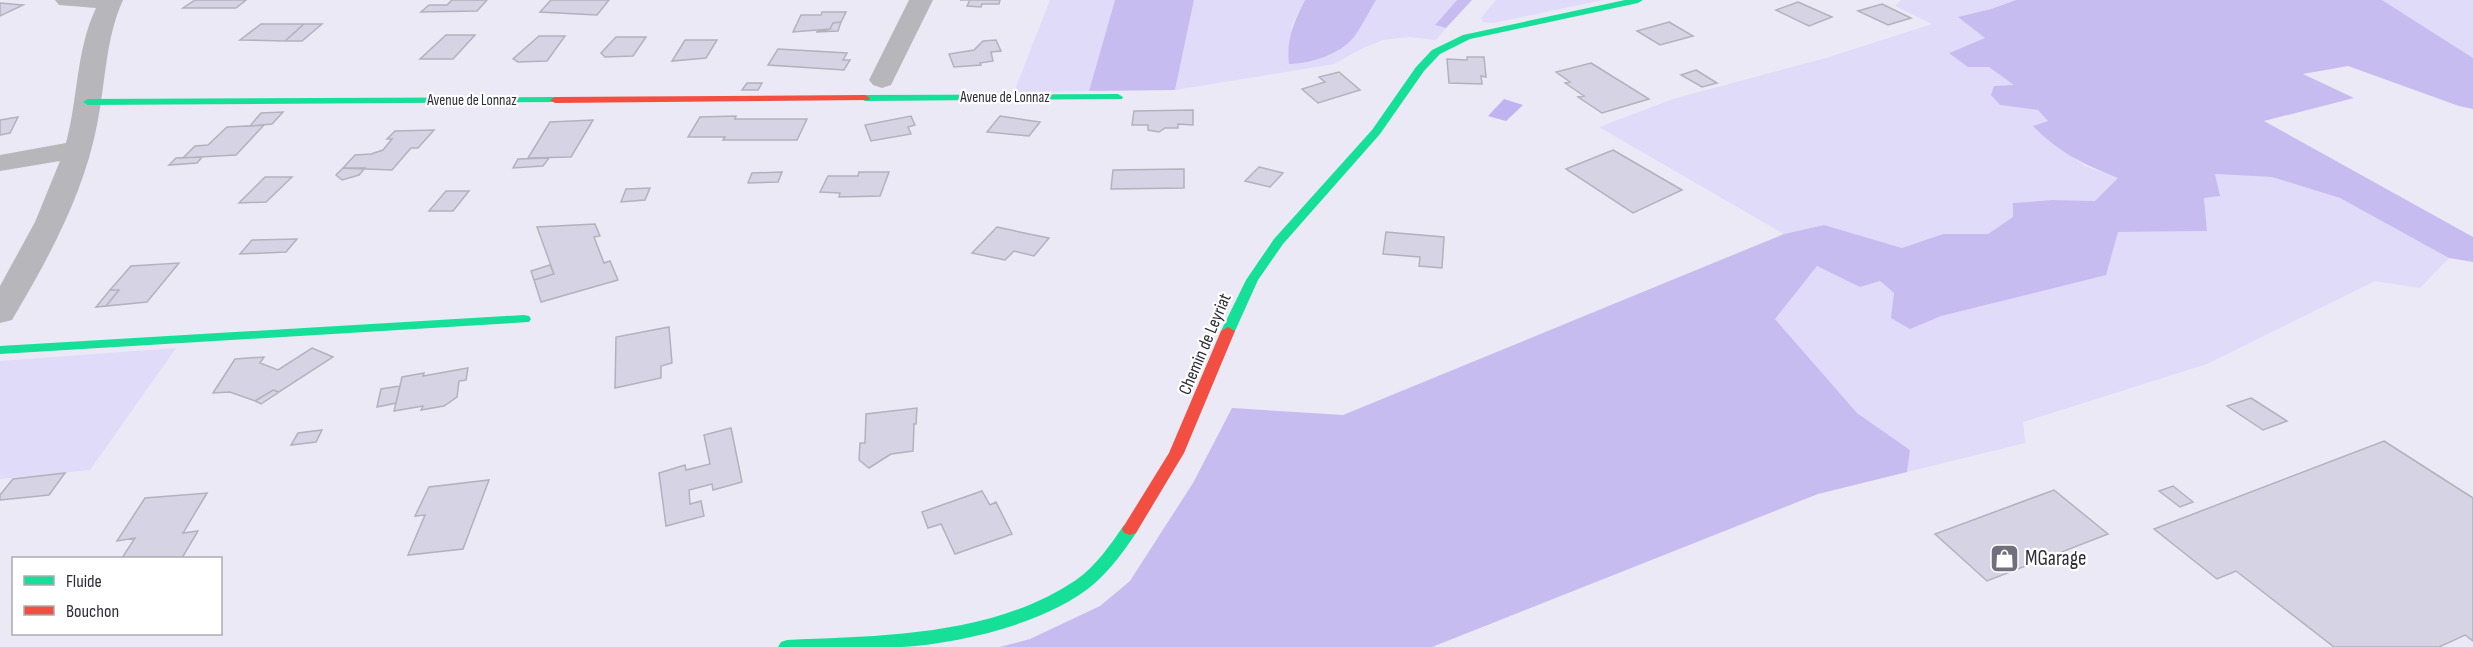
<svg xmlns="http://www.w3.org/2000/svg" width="2473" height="647" font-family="'Sofia Sans Condensed',sans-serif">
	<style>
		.green { fill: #e0dbf9 }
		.forest { fill: #c6bcef }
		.water { fill: #c0b3f1 }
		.building { fill: #d6d3e5; stroke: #b3b1bc; stroke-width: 1.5 }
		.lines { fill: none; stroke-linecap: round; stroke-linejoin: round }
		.street { fill: #b6b6bb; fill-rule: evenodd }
		.fast { fill: #16e098; fill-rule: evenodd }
		.jam { fill: #f24e42; fill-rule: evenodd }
		.labels { text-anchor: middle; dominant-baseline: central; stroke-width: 4.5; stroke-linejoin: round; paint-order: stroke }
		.far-street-label { font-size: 15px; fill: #2f2d39; stroke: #fff }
		.street-label { font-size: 18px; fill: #2f2d39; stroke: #fff }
		.near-poi-label { font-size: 21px; fill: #2f2d39; stroke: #fff; text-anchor: start }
	</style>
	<rect width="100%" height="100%" fill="#eae9f5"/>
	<path class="green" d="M 1050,0 L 1115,0 L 1089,91 L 1014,92 Z
		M 1194,0 L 1305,0 L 1292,25 L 1289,64 C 1310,65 1341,54 1354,37 C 1362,26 1369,12 1376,0 L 1457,0 L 1435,25 L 1446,28 L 1436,40 L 1409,37 L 1383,40 L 1361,49 L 1334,64 L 1175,90 Z
		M 1496,0 L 1603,0 L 1493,23 L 1483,22 L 1481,18 Z
		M 1901,0 L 2016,0 L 1991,9 L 1959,17 L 1986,38 L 1950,52 L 1968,67 L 1989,67 L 2015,85 L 2000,105 L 2038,110 L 2048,121 L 2034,126 L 2085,166 L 2119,178 L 2095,201 L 2052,200 L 2013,203 L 2013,217 L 1988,234 L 1943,234 L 1902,248 L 1824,225 L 1784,234 L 1599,127 L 1673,99 L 1826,58 L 1932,24 L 1895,6 Z
		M 2382,0 L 2473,0 L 2473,58 Z
		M 2214,174 L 2272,177 L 2340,198 L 2449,258 L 2420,288 L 2375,281 L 2207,364 L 2023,422 L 2025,443 L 1907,472 L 1910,450 L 1857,413 L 1775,319 L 1817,266 L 1860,287 L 1879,281 L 1894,293 L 1910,328 L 2117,232 L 2207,231 L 2204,197 L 2219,196 Z
		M 176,348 L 90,470 L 0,479 L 0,361 Z"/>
	<path class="forest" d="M 1115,0 L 1194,0 L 1175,90 L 1089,91 Z
		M 1305,0 L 1376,0 C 1369,12 1362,26 1354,37 C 1341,54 1310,64 1289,64 C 1286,39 1294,22 1305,0 Z
		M 1457,0 L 1472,0 L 1446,28 L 1435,25 Z
		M 2016,0 L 2382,0 L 2473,58 L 2473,109 L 2459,106 L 2348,66 L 2303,74 L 2354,98 L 2264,121 L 2473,237 L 2473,262 L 2449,258 L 2340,198 L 2272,177 L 2215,174 L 2220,196 L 2204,198 L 2207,231 L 2118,232 L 2106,275 L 1941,316 L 1910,329 L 1891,318 L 1894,293 L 1880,281 L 1860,287 L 1817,266 L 1775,319 L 1857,413 L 1910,450 L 1907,472 L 1818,494 L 1432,647 L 1000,647 L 1030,639 L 1100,606 L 1130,581 L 1193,483 L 1232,408 L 1343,415 L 1784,234 L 1824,225 L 1902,248 L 1943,234 L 1988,234 L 2013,217 L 2013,203 L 2052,200 L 2095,201 L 2118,178 C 2085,165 2058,152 2033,126 L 2048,121 L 2038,110 L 2000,105 L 1991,95 L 1994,86 L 2014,85 L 1989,67 L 1968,67 L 1949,53 L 1985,38 L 1958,17 L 1991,9 Z"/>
	<path class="water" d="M 1504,99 L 1523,105 L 1506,121 L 1488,116 Z"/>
	<path class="building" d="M 195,0 L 246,0 L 236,8 L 183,8 Z
		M 452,0 L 487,0 L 477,11 L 421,12 L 429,5 L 447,5 Z
		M 551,0 L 609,0 L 597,15 L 540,12 Z
		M 960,0 L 1000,0 L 999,4 L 982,4 L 981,7 L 967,6 L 970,0 Z
		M 1798,2 L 1832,17 L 1809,26 L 1776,10 Z
		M 0,3 L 23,5 L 0,16 Z
		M 1882,4 L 1911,18 L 1888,25 L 1858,11 Z
		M 822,12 L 846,12 L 841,22 L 833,23 L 830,29 L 793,32 L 801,15 L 821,15 Z
		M 841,22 L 838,31 L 816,32 L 830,29 L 833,23 Z
		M 1669,22 L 1693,36 L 1660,45 L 1637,31 Z
		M 261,24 L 304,24 L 285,41 L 240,40 Z
		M 304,24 L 322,24 L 302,41 L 285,41 Z
		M 446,35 L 475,35 L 453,59 L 420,59 Z
		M 539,36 L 565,36 L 547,61 L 518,62 L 513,59 Z
		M 616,37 L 646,37 L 633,56 L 605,57 L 601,53 Z
		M 685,40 L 717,40 L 706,58 L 672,61 Z
		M 996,40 L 1001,51 L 991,52 L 993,61 L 980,63 L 981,65 L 954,67 L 949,54 L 974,50 L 983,41 Z
		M 778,49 L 847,53 L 843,60 L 850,60 L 844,70 L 768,65 Z
		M 1467,57 L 1484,57 L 1486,77 L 1481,76 L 1482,84 L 1449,83 L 1447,59 L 1467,60 Z
		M 1591,63 L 1649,99 L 1602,113 L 1578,97 L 1584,96 L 1565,83 L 1570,82 L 1556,72 Z
		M 1696,70 L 1717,83 L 1702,87 L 1681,75 Z
		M 1339,72 L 1360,90 L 1318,103 L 1302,89 L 1325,82 L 1319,77 Z
		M 747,83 L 762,83 L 758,90 L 742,90 Z
		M 1193,110 L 1193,125 L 1178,124 L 1178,128 L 1165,128 L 1159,132 L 1148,130 L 1148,125 L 1132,125 L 1134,111 Z
		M 283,112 L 272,124 L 250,126 L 261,113 Z
		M 736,116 L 735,119 L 807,119 L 797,140 L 723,140 L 725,137 L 688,137 L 700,117 Z
		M 911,116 L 915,125 L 908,127 L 911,134 L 871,141 L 865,125 Z
		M 1000,116 L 1040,122 L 1029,136 L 987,132 Z
		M 18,117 L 10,133 L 0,135 L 0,120 Z
		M 593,120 L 571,157 L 528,158 L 550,122 Z
		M 264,125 L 236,155 L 183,158 L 195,146 L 208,145 L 227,127 Z
		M 434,130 L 418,148 L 411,148 L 392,170 L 343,168 L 355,155 L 371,154 L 383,150 L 392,139 L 387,139 L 395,131 Z
		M 1613,150 L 1682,190 L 1633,213 L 1566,169 Z
		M 202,157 L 197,163 L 169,165 L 176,158 Z
		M 549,158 L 543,166 L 513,168 L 518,159 Z
		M 1259,167 L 1283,173 L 1270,187 L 1245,181 Z
		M 343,168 L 365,168 L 359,175 L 342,180 L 336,175 Z
		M 1184,169 L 1184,188 L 1111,189 L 1113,170 Z
		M 782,172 L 778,182 L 748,183 L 752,173 Z
		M 859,172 L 889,172 L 880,196 L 839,197 L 840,193 L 820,192 L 828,176 L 858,176 Z
		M 265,177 L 292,177 L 266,202 L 239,203 Z
		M 650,188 L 645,200 L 621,202 L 626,189 Z
		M 446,191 L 469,191 L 453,211 L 429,211 Z
		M 595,224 L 600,236 L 594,237 L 604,263 L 610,261 L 618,280 L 541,302 L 534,280 L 554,274 L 537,227 Z
		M 997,227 L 1029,234 L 1049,238 L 1034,256 L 1014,251 L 1005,260 L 972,253 Z
		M 1386,232 L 1444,237 L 1442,268 L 1419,266 L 1420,257 L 1383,254 Z
		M 297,239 L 286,252 L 240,254 L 252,240 Z
		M 179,263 L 147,302 L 106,306 L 119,290 L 110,290 L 131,266 Z
		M 550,265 L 554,274 L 534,280 L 531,271 Z
		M 110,290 L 119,290 L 106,306 L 96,307 Z
		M 669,327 L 672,363 L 661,366 L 661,378 L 615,388 L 616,337 Z
		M 312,348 L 333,357 L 279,392 L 273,390 L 255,401 L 230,392 L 213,393 L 235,359 L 264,357 L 260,363 L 278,370 Z
		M 468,368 L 466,380 L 459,381 L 457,397 L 444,406 L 421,410 L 423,406 L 394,411 L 402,377 L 424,373 L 423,376 Z
		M 400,386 L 396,403 L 377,407 L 381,389 Z
		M 273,390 L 279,392 L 261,404 L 255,401 Z
		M 2251,398 L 2287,421 L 2263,430 L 2227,406 Z
		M 917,408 L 916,424 L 914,424 L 913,451 L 891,454 L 869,468 L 859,460 L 860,443 L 865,443 L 866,414 Z
		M 731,428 L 742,482 L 713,490 L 712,484 L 689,490 L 690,504 L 701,501 L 704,516 L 666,526 L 659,473 L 685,465 L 686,470 L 710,464 L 704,435 Z
		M 322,430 L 316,442 L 291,445 L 298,433 Z
		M 2384,441 L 2473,498 L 2473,641 L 2465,635 L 2439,647 L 2334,647 L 2236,571 L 2217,579 L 2154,529 Z
		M 65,473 L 49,495 L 0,500 L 0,495 L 13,479 Z
		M 489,480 L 463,549 L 408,555 L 425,515 L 415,516 L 429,487 Z
		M 2173,486 L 2193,502 L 2180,507 L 2159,491 Z
		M 2054,490 L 2108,534 L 1987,581 L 1935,534 Z
		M 982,491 L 990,505 L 996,502 L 1012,534 L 955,554 L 941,524 L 928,528 L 922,512 Z
		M 207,493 L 183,533 L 198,531 L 182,558 L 122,558 L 135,538 L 117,541 L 145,498 Z"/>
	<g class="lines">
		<path class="street" d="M 55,0 L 123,0 C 105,40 106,82 97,125 C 84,192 51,254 16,313 L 12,320 L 0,323 L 0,286 L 35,222 L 60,161 L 0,171 L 0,155 L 66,143 C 78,99 76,50 96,8 L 59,5 Z
			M 909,0 L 933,0 L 891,85 L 882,88 L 873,85 L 869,80 Z"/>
		<path class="fast" d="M 1625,0 L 1643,0 L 1638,3 L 1470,39 L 1440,54 L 1424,71 L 1380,134 L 1283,244 L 1258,280 L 1235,331 L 1233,334 L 1223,334 L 1221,331 L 1246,280 L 1274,239 L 1372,130 L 1416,67 L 1432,50 L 1463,35 Z
			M 1118,94 L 1123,97 L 1122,99 L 865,101 L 860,98 L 865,95 Z
			M 555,97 L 560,100 L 559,102 L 88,105 L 83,102 L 88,99 Z
			M 524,315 L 529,316 L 531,319 L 529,322 L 0,354 L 0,346 Z
			M 1130,523 L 1136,525 L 1138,529 L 1136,533 C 1124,551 1111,569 1095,583 C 1049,623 962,643 902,647 C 861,647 819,647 778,647 L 781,642 L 787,640 C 883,636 993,636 1076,580 C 1096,566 1111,544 1124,525 Z"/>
		<path class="jam" d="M 865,95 L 870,98 L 869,100 L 555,103 L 550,100 L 555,97 Z
			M 1228,327 L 1235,331 L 1184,453 L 1136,533 L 1130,535 L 1124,533 L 1122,529 L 1169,453 L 1221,331 Z"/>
	</g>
	<defs>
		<symbol id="shop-square" viewBox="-11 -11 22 22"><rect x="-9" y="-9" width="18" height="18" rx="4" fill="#706f7b" stroke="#fff"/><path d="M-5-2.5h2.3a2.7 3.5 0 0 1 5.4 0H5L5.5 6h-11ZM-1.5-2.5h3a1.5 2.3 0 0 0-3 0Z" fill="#fff"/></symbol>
	</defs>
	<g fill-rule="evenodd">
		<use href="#shop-square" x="1988" y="542" width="33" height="33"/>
	</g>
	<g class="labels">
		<g class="far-street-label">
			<text x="1005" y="97">Avenue de Lonnaz</text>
			<text x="472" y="100">Avenue de Lonnaz</text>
		</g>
		<g class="street-label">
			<text transform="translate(1205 344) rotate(-67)">Chemin de Leyriat</text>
		</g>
		<g class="near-poi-label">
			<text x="2025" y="558">MGarage</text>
		</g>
	</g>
	<rect x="12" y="557" width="210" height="78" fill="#ffffff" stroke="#acabb0" stroke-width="1.5"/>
	<rect x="24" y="576" width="30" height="9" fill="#16e098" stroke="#acabb0" stroke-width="1.5"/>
	<text x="66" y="587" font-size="18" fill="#2f2d39">Fluide</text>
	<rect x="24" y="606" width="30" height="9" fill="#f24e42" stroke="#acabb0" stroke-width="1.5"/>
	<text x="66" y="617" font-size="18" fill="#2f2d39">Bouchon</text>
</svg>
